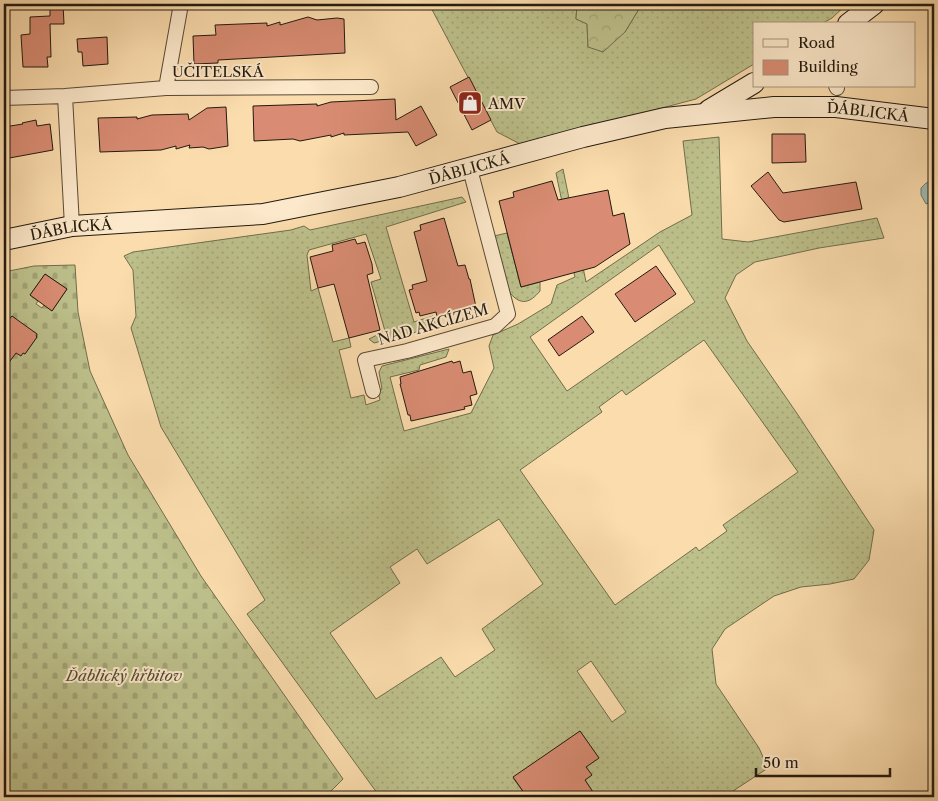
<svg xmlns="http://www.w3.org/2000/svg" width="938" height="801" font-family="'Libre Caslon Text',serif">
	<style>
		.grass { fill: url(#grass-dots); stroke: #706d4c; fill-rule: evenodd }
		.forest { fill: url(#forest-crowns); stroke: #706d4c }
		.cemetery { fill: url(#cemetery-stones); stroke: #706d4c; fill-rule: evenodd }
		.water { fill: url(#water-ripples); stroke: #6d7b6f }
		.building { fill: #d98c73; stroke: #231a0e }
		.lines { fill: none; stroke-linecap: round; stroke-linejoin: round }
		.street-casing { stroke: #594a36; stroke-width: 16 }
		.secondary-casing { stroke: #231a0e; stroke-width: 22 }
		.street { stroke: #fce8ca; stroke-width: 14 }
		.secondary { stroke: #fce8ca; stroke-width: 20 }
		.labels { text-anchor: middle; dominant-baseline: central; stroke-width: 4; stroke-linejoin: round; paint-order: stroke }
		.street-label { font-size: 15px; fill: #231a0e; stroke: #fce8ca }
		.poi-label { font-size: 15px; fill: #231a0e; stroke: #fce8ca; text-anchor: start }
		.park-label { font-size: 15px; font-style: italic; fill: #514c34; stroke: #fce8ca }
	</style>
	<defs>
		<pattern id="grass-dots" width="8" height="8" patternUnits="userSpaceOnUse" patternTransform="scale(1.25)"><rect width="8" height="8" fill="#bdc08b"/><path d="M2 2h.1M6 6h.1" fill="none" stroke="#a2a477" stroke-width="1.8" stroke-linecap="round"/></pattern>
		<pattern id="forest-crowns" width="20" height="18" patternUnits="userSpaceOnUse" patternTransform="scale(1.25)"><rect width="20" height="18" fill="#bdc08b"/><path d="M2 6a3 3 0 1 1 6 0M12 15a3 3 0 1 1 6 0" fill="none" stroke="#a2a477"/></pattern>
		<pattern id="cemetery-stones" width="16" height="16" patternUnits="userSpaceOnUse" patternTransform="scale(1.25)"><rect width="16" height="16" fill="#bdc08b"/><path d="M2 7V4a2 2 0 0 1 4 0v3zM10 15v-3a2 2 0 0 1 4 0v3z" fill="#a2a477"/></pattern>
		<pattern id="water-ripples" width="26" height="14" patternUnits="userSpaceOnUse" patternTransform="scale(1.25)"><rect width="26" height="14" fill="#9fbbaf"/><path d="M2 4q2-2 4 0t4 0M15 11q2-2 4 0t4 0" fill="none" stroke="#89a095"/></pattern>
	</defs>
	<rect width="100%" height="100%" fill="#fbdcad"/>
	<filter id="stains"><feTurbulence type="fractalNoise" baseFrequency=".004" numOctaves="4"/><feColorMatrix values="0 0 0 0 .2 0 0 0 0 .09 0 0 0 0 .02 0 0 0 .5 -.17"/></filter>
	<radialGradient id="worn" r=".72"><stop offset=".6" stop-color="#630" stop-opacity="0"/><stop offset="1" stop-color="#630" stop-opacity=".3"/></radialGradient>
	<path class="grass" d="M 429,4 L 577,4 L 576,19 L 587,23 L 588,47 L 625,32 L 642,4 L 847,4 L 832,18 L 821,24 L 754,24 L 754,64 L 696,99 L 522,145 L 497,132 Z
		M 719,137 L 722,239 L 748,242 L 877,218 L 884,238 L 819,248 L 755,262 L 736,275 L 725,298 L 747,341 L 796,412 L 874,530 L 869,560 L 854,579 L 830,584 L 801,587 L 774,596 L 725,629 L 712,649 L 716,684 L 759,748 L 768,768 L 724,797 L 585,797 L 593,792 L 585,780 L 592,775 L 586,767 L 599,758 L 580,731 L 513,778 L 527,797 L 380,797 L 247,614 L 265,600 L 161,427 L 131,328 L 136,316 L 133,270 L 124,256 L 133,252 L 291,230 L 304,226 L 310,230 L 462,197 L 466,202 L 386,227 L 414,322 L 433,316 L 436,327 L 374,343 L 369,339 L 385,331 L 371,282 L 381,279 L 366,234 L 309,250 L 307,255 L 311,291 L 318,288 L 333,342 L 349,338 L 351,347 L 339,350 L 351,398 L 364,395 L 366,405 L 380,400 L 378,392 L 382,389 L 379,372 L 382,366 L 449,349 L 446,357 L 420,365 L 419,370 L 390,377 L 404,431 L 471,413 L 494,368 L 489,346 L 493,335 L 518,324 L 551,304 L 557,285 L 575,277 L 562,227 L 567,226 L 556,173 L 563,169 L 586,282 L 660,232 L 692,215 L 683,141 ZM 659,245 L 695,302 L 567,391 L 530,337 ZM 704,340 L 798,472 L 723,525 L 727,531 L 699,551 L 696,547 L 615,605 L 520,470 L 602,412 L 599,407 L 622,390 L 626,395 ZM 499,519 L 543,584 L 482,629 L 495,650 L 455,677 L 441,657 L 376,699 L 330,633 L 400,583 L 390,567 L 417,549 L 427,564 ZM 591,661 L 626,712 L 612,722 L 577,671 Z
		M 507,233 L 521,287 L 540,282 L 540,291 C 530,303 521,306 510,293 L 494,236 Z"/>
	<path class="forest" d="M 577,4 L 642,4 L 625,32 L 603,52 L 588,47 L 587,24 L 576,19 Z"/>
	<path class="cemetery" d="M 75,265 L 78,312 L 90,371 L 128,455 L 201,576 L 343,779 L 325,797 L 4,797 L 4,360 L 8,363 L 18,350 L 25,354 L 37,337 L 37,334 L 33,331 L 32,333 L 15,321 L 16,319 L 12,316 L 10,319 L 9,318 L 4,325 L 4,272 L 34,266 ZM 45,274 L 67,289 L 52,311 L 44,305 L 42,308 L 36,304 L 38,301 L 30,295 Z"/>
	<path class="water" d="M 934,182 L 934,201 L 926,204 L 921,195 L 921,188 L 926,183 Z"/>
	<path class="building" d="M 50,4 L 63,4 L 64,24 L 50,24 L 51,57 L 47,57 L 48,67 L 23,67 L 21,35 L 30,34 L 30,17 L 50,16 Z
		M 308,17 L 317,20 L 337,18 L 344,19 L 345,53 L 218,60 L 218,63 L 194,64 L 193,36 L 216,35 L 215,25 L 267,23 L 267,26 L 280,22 L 280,25 Z
		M 107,37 L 108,64 L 83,66 L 82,52 L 78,52 L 77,39 Z
		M 469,77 L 491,120 L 472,130 L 450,87 Z
		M 395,99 L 396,120 L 421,106 L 437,135 L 416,146 L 408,132 L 344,135 L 344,133 L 331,137 L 331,135 L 300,141 L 293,139 L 254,141 L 253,106 L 317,104 L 317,106 L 331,102 Z
		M 226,107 L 228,146 L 209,149 L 203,147 L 189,148 L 190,145 L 176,149 L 176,146 L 161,150 L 100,152 L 98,118 L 137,117 L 137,119 L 152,115 L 188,114 L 189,120 L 207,108 Z
		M 36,120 L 37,126 L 50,124 L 53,150 L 4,159 L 4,127 L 23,124 L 22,123 Z
		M 772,134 L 805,134 L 806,162 L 772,163 Z
		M 768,172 L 783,193 L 856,182 L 862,209 L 784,222 L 779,220 L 751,186 Z
		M 552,181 L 558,200 L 608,190 L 613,216 L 624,213 L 630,244 L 595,267 L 521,287 L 499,201 L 514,197 L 513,192 Z
		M 444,218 L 458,266 L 465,265 L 469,279 L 470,279 L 476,307 L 437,317 L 436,312 L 420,316 L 419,312 L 416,313 L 409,290 L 413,289 L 412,285 L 427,281 L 414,232 L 421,230 L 420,225 Z
		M 355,239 L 357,244 L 365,242 L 372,264 L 373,273 L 367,275 L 380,330 L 349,338 L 334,284 L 318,288 L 310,257 L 333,251 L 332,245 Z
		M 656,266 L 676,294 L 635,322 L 615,294 Z
		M 45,274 L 67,289 L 52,311 L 30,295 Z
		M 12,316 L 37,334 L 36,336 L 37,337 L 25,354 L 23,353 L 21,356 L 16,353 L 4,369 L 4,325 Z
		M 582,316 L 594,332 L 559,356 L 548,340 Z
		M 452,361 L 453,363 L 460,361 L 463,373 L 471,371 L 477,394 L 470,396 L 472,405 L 464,407 L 465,409 L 411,421 L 410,415 L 408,415 L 400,384 L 401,384 L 400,377 Z
		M 580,731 L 599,758 L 586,767 L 592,775 L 585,780 L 593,792 L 585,797 L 527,797 L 513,777 Z"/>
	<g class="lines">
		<defs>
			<path id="street" d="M 836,86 L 837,88
				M 166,88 L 181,4
				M 65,96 L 72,226
				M 4,98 L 65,96 L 166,88 L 371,87
				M 373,391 L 365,360 L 407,351 L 495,326 L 508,314 L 470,169"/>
			<g id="secondary">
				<path d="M 848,24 L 874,4"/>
				<path d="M 709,110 L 754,83"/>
				<path id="s1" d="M 4,240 L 72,226 L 263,214 L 399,187 L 583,137 L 665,118 L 774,107 L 836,107 L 934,119"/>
			</g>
		</defs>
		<use href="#street" class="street-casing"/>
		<use href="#secondary" class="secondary-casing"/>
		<use href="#street" class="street"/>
		<use href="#secondary" class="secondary"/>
	</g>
	<defs>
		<symbol id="shop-square" viewBox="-11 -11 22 22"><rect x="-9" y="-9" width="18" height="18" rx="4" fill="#8f2418" stroke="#fce8ca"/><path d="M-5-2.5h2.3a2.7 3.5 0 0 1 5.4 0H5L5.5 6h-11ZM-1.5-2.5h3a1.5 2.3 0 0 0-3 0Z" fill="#fff"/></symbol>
	</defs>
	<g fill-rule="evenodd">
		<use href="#shop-square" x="456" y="89" width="28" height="28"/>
	</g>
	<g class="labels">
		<g class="street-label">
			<text x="218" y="71">UČITELSKÁ</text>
			<text stroke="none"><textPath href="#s1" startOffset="878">ĎÁBLICKÁ</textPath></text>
			<text stroke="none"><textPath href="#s1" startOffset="472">ĎÁBLICKÁ</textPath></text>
			<text stroke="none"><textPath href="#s1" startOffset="68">ĎÁBLICKÁ</textPath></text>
			<text transform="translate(433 324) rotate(-16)">NAD AKCÍZEM</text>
		</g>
		<g class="poi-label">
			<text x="488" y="103">AMV</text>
		</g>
		<g class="park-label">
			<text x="124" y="675">Ďáblický hřbitov</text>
		</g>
	</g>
	<rect width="938" height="801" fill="none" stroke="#fbdcad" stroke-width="20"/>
	<rect x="5" y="5" width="928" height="791" fill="none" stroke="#231a0e" stroke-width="2.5"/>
	<rect x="10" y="10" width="918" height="781" fill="none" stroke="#231a0e"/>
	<rect x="753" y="22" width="162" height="65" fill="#fce8ca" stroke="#a5967f"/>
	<rect x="763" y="39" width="25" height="8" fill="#fce8ca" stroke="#a5967f"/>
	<text x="798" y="48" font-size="15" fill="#231a0e">Road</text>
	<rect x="763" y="60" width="25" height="15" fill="#d98c73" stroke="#a5967f"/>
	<text x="798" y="72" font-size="15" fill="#231a0e">Building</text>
	<path d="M756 768v8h134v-8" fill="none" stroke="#231a0e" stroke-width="2.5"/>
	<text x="763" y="768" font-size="15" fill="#231a0e" stroke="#fce8ca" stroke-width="4" paint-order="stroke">50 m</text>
	<rect width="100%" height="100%" filter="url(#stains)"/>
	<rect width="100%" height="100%" fill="url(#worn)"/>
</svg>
